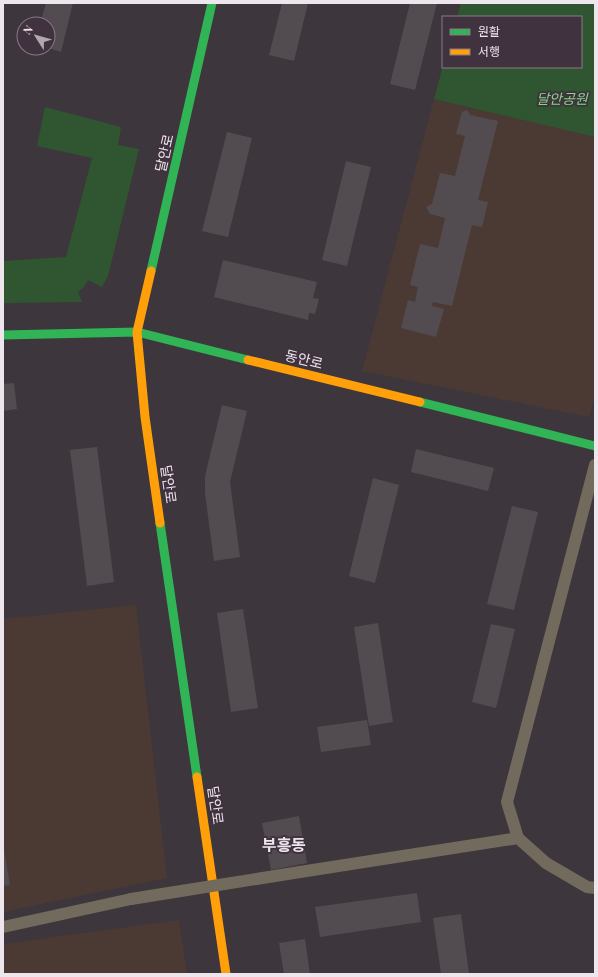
<svg xmlns="http://www.w3.org/2000/svg" width="598" height="977" font-family="'Playfair Display','Noto Sans KR',serif">
	<style>
		.education { fill: #4b3a33 }
		.green { fill: #305631 }
		.building { fill: #524c51 }
		.lines { fill: none; stroke-linecap: round; stroke-linejoin: round }
		.street { stroke: #726b5d; stroke-width: 12 }
		.fast { stroke: #30b455; stroke-width: 9 }
		.slow { stroke: #ff9f0a; stroke-width: 9 }
		.street-bridge { stroke: #726b5d; stroke-width: 12 }
		.labels { text-anchor: middle; dominant-baseline: central; stroke-width: 4; stroke-linejoin: round; paint-order: stroke }
		.park-label { font-size: 14px; font-style: italic; fill: #80da81; stroke: #40333f }
		.street-label { font-size: 14px; fill: #eee6ed; stroke: #40333f }
		.quarter-label { font-size: 16px; font-weight: bold; fill: #eee6ed; stroke: #40333f }
	</style>
	<rect width="100%" height="100%" fill="#3d363c"/>
	<path class="education" d="M 434,99 L 595,137 L 595,395 L 589,417 L 362,371 Z
		M 136,605 L 167,878 L 3,912 L 3,619 Z
		M 179,920 L 187,974 L 3,974 L 3,944 Z"/>
	<path class="green" d="M 461,3 L 595,3 L 595,137 L 434,99 L 443,66 L 443,67 L 581,67 L 581,17 L 457,17 Z
		M 45,107 L 121,127 L 118,145 L 139,149 L 108,276 L 102,287 L 88,280 L 84,287 L 78,292 L 82,302 L 3,303 L 3,261 L 66,257 L 92,158 L 37,146 Z"/>
	<path class="building" d="M 46,3 L 73,3 L 61,52 L 48,48 L 48,24 L 40,24 Z
		M 282,3 L 308,3 L 294,61 L 269,55 Z
		M 410,3 L 437,3 L 415,90 L 390,84 Z
		M 467,110 L 470,115 L 498,121 L 478,200 L 488,202 L 482,227 L 472,225 L 452,306 L 433,302 L 432,306 L 444,309 L 436,337 L 401,328 L 408,300 L 415,302 L 418,287 L 410,285 L 420,244 L 438,248 L 445,218 L 430,214 L 426,207 L 432,204 L 440,173 L 455,176 L 465,136 L 456,134 L 462,112 Z
		M 227,132 L 252,138 L 228,237 L 202,231 Z
		M 346,161 L 371,167 L 347,266 L 322,260 Z
		M 223,260 L 317,282 L 313,298 L 319,299 L 315,314 L 309,313 L 308,320 L 214,297 Z
		M 14,383 L 17,409 L 3,411 L 3,384 Z
		M 222,405 L 247,411 L 230,482 L 240,557 L 214,561 L 205,494 L 205,476 Z
		M 97,447 L 114,582 L 87,586 L 70,450 Z
		M 416,449 L 494,468 L 488,491 L 411,472 Z
		M 373,478 L 399,485 L 375,583 L 349,576 Z
		M 512,506 L 538,512 L 514,610 L 487,604 Z
		M 243,609 L 258,708 L 231,712 L 217,613 Z
		M 378,623 L 393,722 L 369,726 L 354,627 Z
		M 491,624 L 515,629 L 496,708 L 472,702 Z
		M 367,720 L 371,745 L 321,752 L 317,727 Z
		M 299,816 L 307,863 L 271,870 L 262,823 Z
		M 3,844 L 10,885 L 3,886 Z
		M 417,893 L 421,922 L 320,937 L 315,907 Z
		M 461,914 L 469,974 L 441,974 L 433,918 Z
		M 305,939 L 310,974 L 284,974 L 279,943 Z"/>
	<g class="lines">
		<path class="street" d="M 518,838 L 507,802 L 595,465
			M 300,872 L 518,838 L 546,863 L 587,887 L 595,888
			M 3,927 L 131,899"/>
		<path class="fast" d="M 151,271 L 212,3
			M 3,335 L 137,332 L 248,360
			M 420,402 L 595,446
			M 160,523 L 197,777"/>
		<path class="slow" d="M 151,271 L 137,332 L 145,417 L 160,523
			M 248,360 L 420,402
			M 197,777 L 226,974"/>
		<path class="street-bridge" d="M 131,899 L 300,872"/>
	</g>
	<g class="labels">
		<g class="park-label">
			<text x="562" y="98">달안공원</text>
		</g>
		<g class="street-label">
			<text transform="translate(164 153) rotate(-77)">달안로</text>
			<text transform="translate(304 359) rotate(14)">동안로</text>
			<text transform="translate(169 484) rotate(82)">달안로</text>
			<text transform="translate(216 805) rotate(82)">달안로</text>
		</g>
		<g class="quarter-label">
			<text x="284" y="844">부흥동</text>
		</g>
	</g>
	<rect width="598" height="977" fill="none" stroke="#eee6ed" stroke-width="8"/>
	<rect x="442" y="16" width="140" height="52" fill="#40333f" stroke="#867b85"/>
	<rect x="450" y="29" width="20" height="6" fill="#30b455" stroke="#867b85"/>
	<text x="478" y="36" font-size="12" fill="#eee6ed">원활</text>
	<rect x="450" y="49" width="20" height="6" fill="#ff9f0a" stroke="#867b85"/>
	<text x="478" y="56" font-size="12" fill="#eee6ed">서행</text>
	<g transform="translate(36 36) rotate(307)"><circle r="19" fill="#40333f" stroke="#867b85"/>
	<path d="M0-3L7 15L0 10L-7 15Z" fill="#b0a8af"/>
	<text y="-6" font-size="11" font-weight="bold" text-anchor="middle" fill="#eee6ed">N</text>
	</g>
</svg>
